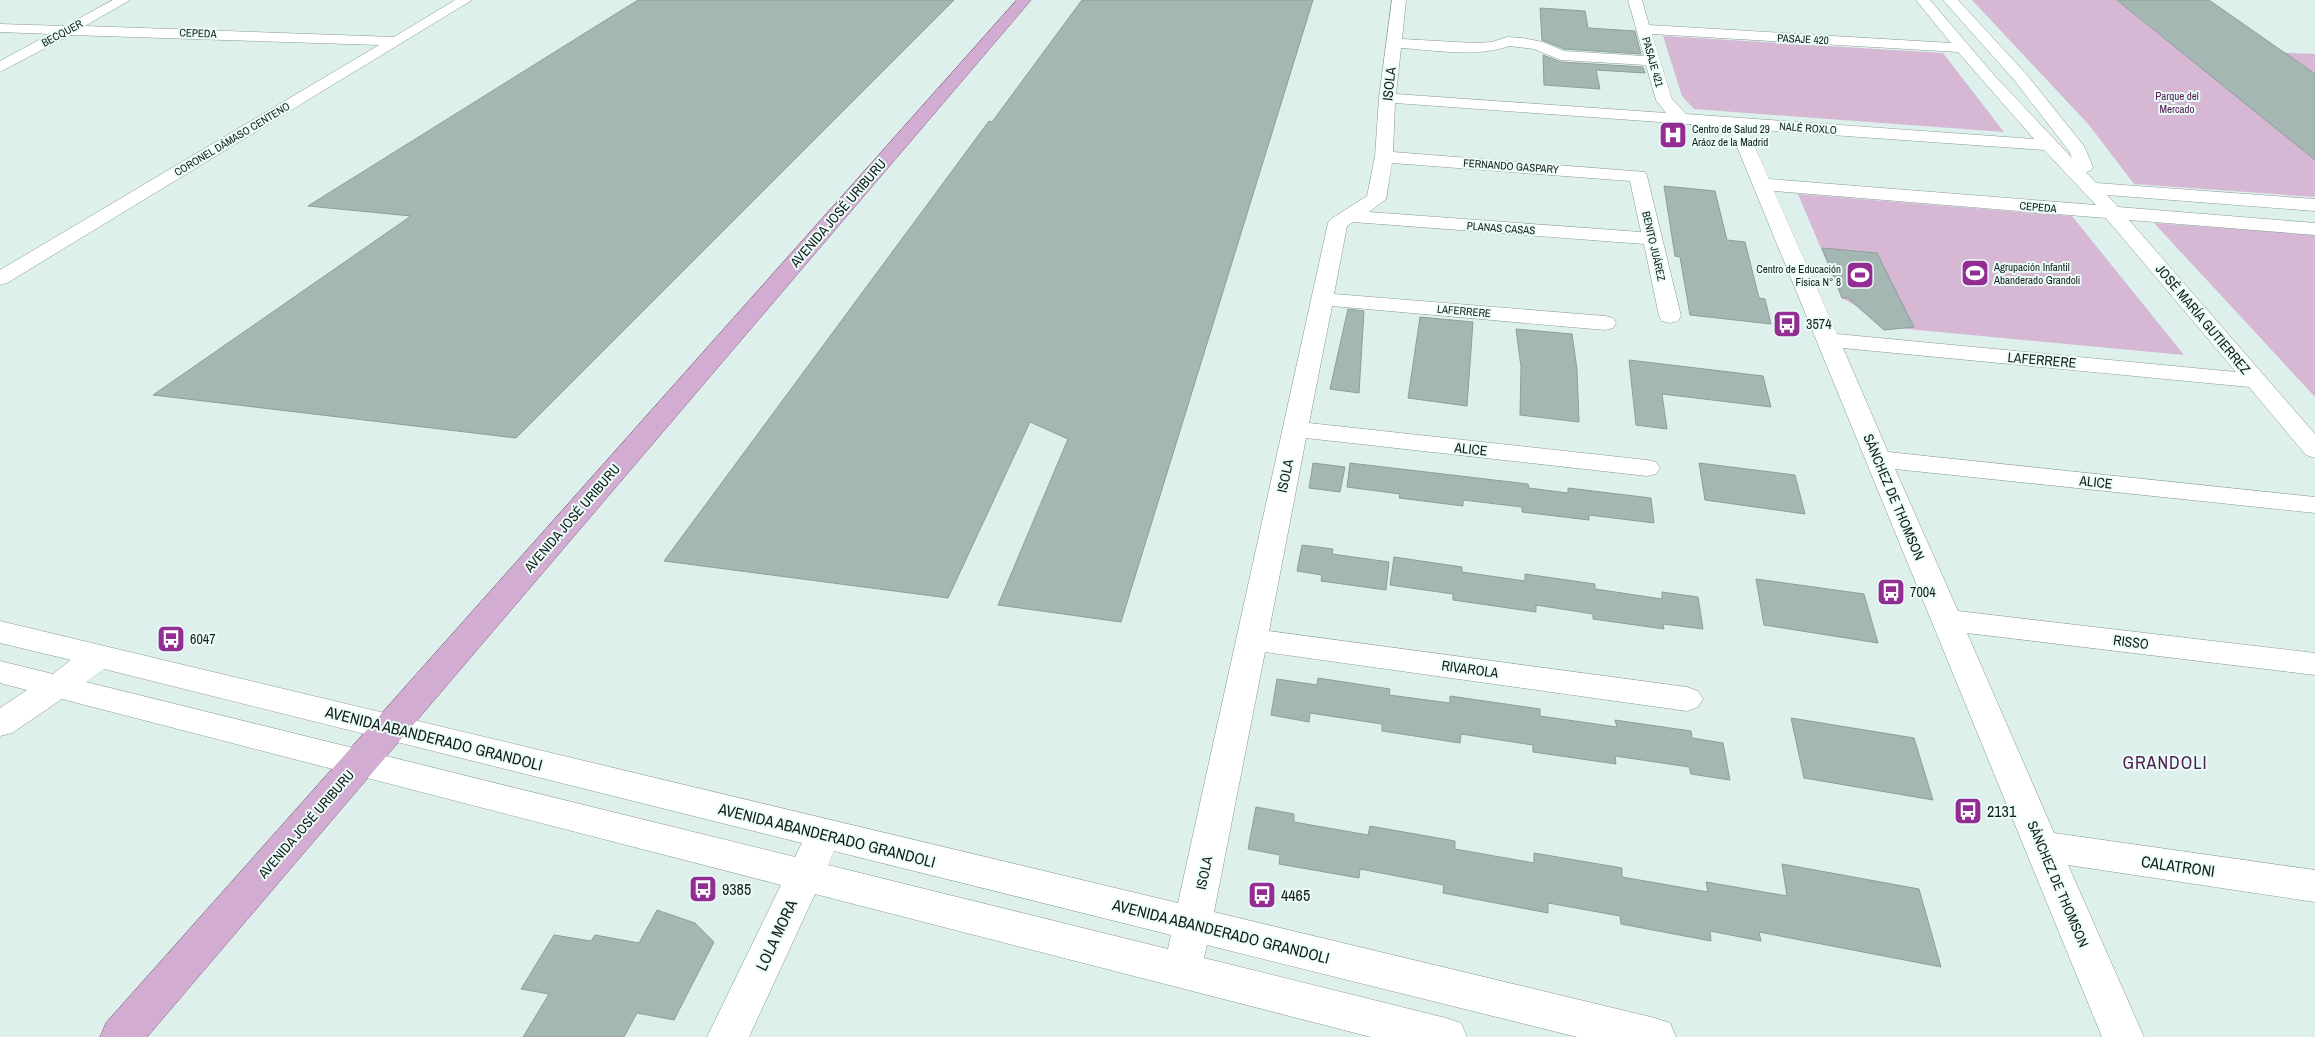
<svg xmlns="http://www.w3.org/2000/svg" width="2315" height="1037" font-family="'Archivo Narrow',sans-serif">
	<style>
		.green { fill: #d6b8d4 }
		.building { fill: #a5b7b2; stroke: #8e9f9b }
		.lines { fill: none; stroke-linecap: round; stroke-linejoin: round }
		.minor-casing { stroke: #879894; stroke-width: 1 }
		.major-casing { stroke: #7d577e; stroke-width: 1 }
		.minor { fill: #fff; fill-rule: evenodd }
		.major { fill: #d2add1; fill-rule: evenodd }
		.labels { text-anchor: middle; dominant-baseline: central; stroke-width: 4; stroke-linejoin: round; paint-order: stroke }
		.far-street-label { font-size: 11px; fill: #161c1b; stroke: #ebfdf9 }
		.far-park-label { font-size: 11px; fill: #511851; stroke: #ebfdf9 }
		.far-poi-label { font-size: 11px; fill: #161c1b; stroke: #ebfdf9; text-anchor: start }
		.street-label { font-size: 14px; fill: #161c1b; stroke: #ebfdf9 }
		.poi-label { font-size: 14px; fill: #161c1b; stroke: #ebfdf9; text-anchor: start }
		.near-street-label { font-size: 16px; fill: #161c1b; stroke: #ebfdf9 }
		.near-poi-label { font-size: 16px; fill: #161c1b; stroke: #ebfdf9; text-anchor: start }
		.near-neighbourhood-label { font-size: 18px; letter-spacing: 1px; fill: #4e1e4e; stroke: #ebfdf9 }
	</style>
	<rect width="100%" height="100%" fill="#ddf0ec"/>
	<path class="green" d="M 1972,0 L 2181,0 L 2249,51 L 2315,54 L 2315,197 L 2134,184 L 2089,125 Z
		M 1663,36 L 1943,53 L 2004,132 L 1694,109 L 1682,96 Z
		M 1798,194 L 2072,216 L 2184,355 L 1897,328 L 1884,330 L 1856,306 L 1842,298 Z
		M 2154,223 L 2315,235 L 2315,397 Z"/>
	<path class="building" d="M 638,0 L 954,0 L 516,438 L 153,395 L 411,216 L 308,206 Z
		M 1082,0 L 1313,0 L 1121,622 L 998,605 L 1068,439 L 1030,422 L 948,598 L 664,561 L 989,121 L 992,122 Z
		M 2117,0 L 2209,0 L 2315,74 L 2315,160 Z
		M 1540,8 L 1585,11 L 1588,28 L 1635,31 L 1641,54 L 1564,49 L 1542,40 Z
		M 1543,55 L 1561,62 L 1643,67 L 1645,73 L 1596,70 L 1600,89 L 1544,85 Z
		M 1664,186 L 1715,191 L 1727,240 L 1745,242 L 1759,298 L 1765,299 L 1771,324 L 1690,315 L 1680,257 L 1675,256 Z
		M 1822,248 L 1877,253 L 1914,327 L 1884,330 L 1848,298 L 1842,298 Z
		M 1348,309 L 1364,311 L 1359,393 L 1330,389 Z
		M 1420,317 L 1473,322 L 1467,406 L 1408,398 Z
		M 1516,329 L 1572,334 L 1577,369 L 1579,422 L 1520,415 L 1521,367 Z
		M 1629,360 L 1763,376 L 1771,407 L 1662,394 L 1667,429 L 1636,425 Z
		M 1313,463 L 1345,467 L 1340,492 L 1309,488 Z
		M 1350,463 L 1528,484 L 1529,488 L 1568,493 L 1568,488 L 1651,498 L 1654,523 L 1589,515 L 1589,520 L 1522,512 L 1522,507 L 1463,500 L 1463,506 L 1399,498 L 1400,494 L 1347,487 Z
		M 1699,463 L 1795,475 L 1805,514 L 1705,500 Z
		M 1302,545 L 1333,549 L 1332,554 L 1389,562 L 1386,590 L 1321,581 L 1322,575 L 1297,571 Z
		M 1394,557 L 1462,567 L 1462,572 L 1525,581 L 1525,574 L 1595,584 L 1595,589 L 1662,599 L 1662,592 L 1698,597 L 1703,629 L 1663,624 L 1664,629 L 1593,619 L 1593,614 L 1536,605 L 1536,612 L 1453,600 L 1453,594 L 1390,585 Z
		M 1756,579 L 1864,594 L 1878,643 L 1764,625 Z
		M 1318,678 L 1390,689 L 1389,695 L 1450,703 L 1450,696 L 1540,709 L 1540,716 L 1617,727 L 1615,720 L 1691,731 L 1692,738 L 1723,743 L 1730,780 L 1691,774 L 1689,767 L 1615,756 L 1616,764 L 1533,752 L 1533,745 L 1461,734 L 1460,743 L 1382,731 L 1382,724 L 1310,713 L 1309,722 L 1271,715 L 1277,679 L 1317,685 Z
		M 1791,718 L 1914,738 L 1933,800 L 1804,778 Z
		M 1256,807 L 1294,814 L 1294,822 L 1368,835 L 1370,826 L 1455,841 L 1455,849 L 1534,863 L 1534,853 L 1622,868 L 1622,877 L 1708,892 L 1706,882 L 1787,896 L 1782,864 L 1919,889 L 1941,967 L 1759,932 L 1761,941 L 1710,931 L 1711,941 L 1621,924 L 1620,916 L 1548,903 L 1548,913 L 1443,893 L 1444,885 L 1360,869 L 1359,878 L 1279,864 L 1280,855 L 1248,849 Z
		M 657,910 L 695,923 L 714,942 L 674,1020 L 637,1013 L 624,1037 L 523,1037 L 549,994 L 521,989 L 554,935 L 591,941 L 595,935 L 639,943 Z"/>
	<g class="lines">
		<defs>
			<path id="minor" d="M 113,0 L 130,0 L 85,26 L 394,37 L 455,0 L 472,0 L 7,283 L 0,285 L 0,270 L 379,45 L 70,35 L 0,72 L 0,61 L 50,34 L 0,32 L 0,24 L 65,26 Z
				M 1392,0 L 1406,0 L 1402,39 L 1474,43 L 1492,42 L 1507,37 L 1523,38 L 1543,42 L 1564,51 L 1644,56 L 1628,0 L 1642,0 L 1649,25 L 1951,43 L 1916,0 L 1930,0 L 1993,74 L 2072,158 L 2069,151 L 2015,81 L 1943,0 L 1958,0 L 2027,75 L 2084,146 L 2093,167 L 2090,171 L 2086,172 L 2096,183 L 2315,199 L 2315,211 L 2107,195 L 2118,207 L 2315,223 L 2315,235 L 2129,220 L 2315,434 L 2315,458 L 2306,455 L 2249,387 L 1843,348 L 1888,452 L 2315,497 L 2315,513 L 1895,469 L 1958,611 L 2315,653 L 2315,675 L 1967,633 L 2054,833 L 2315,870 L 2315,902 L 2068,865 L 2144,1037 L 2102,1037 L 1729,127 L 1395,103 L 1393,152 L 1645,172 L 1647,176 L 1681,316 L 1678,321 L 1670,323 L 1662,321 L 1659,316 L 1644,244 L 1353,222 L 1347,226 L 1334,294 L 1605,316 L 1613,318 L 1616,323 L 1613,328 L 1605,330 L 1332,306 L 1309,423 L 1647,460 L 1656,462 L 1660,468 L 1656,474 L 1647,476 L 1306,438 L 1269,631 L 1687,687 L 1698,691 L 1703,699 L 1698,707 L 1687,711 L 1265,652 L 1214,912 L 1655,1018 L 1670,1023 L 1676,1037 L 1577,1037 L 1207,945 L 1204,958 L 1446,1018 L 1461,1023 L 1467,1037 L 1371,1037 L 815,894 L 749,1037 L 707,1037 L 781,885 L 62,699 L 12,733 L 0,736 L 0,708 L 27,690 L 0,683 L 0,661 L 53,674 L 71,660 L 0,643 L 0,621 L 1178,903 L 1328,223 L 1331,219 L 1367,196 L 1375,157 L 1379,98 ZM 1652,34 L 1958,52 L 2034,139 L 1686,114 L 1672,99 ZM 1509,46 L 1534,49 L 1561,60 L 1646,65 L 1656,100 L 1666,113 L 1396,94 L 1401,48 C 1435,50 1475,58 1509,46 ZM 1747,129 L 2044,150 L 2096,205 L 1769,179 ZM 1392,163 L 1630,181 L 1641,232 L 1369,212 L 1386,199 ZM 1774,191 L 2106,218 L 2236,372 L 1837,334 ZM 104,669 L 802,843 L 795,857 L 86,682 ZM 834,851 L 1171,935 L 1168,949 L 828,865 Z"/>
			<path id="major" d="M 1017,0 L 1031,0 L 147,1037 L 100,1037 L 106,1023 Z"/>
		</defs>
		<use href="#minor" class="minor-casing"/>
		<use href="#major" class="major-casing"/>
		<use href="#minor" class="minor"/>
		<use href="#major" class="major"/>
	</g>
	<defs>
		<symbol id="hospital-square" viewBox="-11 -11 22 22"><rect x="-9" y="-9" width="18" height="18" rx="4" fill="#922d93" stroke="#ebfdf9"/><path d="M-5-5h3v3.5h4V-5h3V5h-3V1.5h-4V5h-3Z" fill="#fff"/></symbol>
		<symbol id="stadium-square" viewBox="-11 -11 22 22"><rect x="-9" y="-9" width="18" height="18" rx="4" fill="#922d93" stroke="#ebfdf9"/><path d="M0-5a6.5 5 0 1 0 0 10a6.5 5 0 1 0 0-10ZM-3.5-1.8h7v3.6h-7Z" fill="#fff"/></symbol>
		<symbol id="bus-square" viewBox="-11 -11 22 22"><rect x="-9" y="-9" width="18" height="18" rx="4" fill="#922d93" stroke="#ebfdf9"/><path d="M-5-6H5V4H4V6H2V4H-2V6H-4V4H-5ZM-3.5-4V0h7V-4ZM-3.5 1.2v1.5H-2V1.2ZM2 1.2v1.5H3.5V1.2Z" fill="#fff"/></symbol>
	</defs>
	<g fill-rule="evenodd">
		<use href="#hospital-square" x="1657" y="119" width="32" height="32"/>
		<use href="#stadium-square" x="1959" y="257" width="32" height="32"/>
		<use href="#stadium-square" x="1844" y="259" width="32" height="32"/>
		<use href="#bus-square" x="1771" y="308" width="32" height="32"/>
		<use href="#bus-square" x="1875" y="576" width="32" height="32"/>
		<use href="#bus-square" x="155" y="623" width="32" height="32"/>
		<use href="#bus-square" x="1952" y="795" width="32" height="32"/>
		<use href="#bus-square" x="687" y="873" width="32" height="32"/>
		<use href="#bus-square" x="1246" y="879" width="32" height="32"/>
	</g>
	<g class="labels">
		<g class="far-street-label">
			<text transform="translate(62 33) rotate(-28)">BECQUER</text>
			<text transform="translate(198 33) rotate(2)">CEPEDA</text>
			<text transform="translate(1803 39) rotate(3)">PASAJE 420</text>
			<text transform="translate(1653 62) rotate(74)">PASAJE 421</text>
			<text transform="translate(1808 128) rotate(4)">NALÉ ROXLO</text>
			<text transform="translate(232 139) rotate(-31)">CORONEL DÁMASO CENTENO</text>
			<text transform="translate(1511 166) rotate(4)">FERNANDO GASPARY</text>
			<text transform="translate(2038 207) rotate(5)">CEPEDA</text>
			<text transform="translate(1501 228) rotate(4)">PLANAS CASAS</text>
			<text transform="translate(1654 246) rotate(77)">BENITO JUÁREZ</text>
			<text transform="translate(1464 311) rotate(5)">LAFERRERE</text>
		</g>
		<g class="far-park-label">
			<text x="2177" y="96">Parque del<tspan x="2177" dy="13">Mercado</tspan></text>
		</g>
		<g class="far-poi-label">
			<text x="1692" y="129">Centro de Salud 29<tspan x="1692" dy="13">Aráoz de la Madrid</tspan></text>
			<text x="1994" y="267">Agrupación Infantil<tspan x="1994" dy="13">Abanderado Grandoli</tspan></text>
			<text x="1841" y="269" text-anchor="end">Centro de Educación<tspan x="1841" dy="13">Física N° 8</tspan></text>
		</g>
		<g class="street-label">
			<text transform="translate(1389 84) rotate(-84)">ISOLA</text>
			<text transform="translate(838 213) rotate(-49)">AVENIDA JOSÉ URIBURU</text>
			<text transform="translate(2203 319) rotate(50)">JOSÉ MARÍA GUTIERREZ</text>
			<text transform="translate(2042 360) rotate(5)">LAFERRERE</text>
			<text transform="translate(1471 449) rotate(6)">ALICE</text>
			<text transform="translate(1285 476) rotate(-78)">ISOLA</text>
			<text transform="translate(2096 482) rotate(6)">ALICE</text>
			<text transform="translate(1894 497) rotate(67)">SÁNCHEZ DE THOMSON</text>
			<text transform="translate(572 518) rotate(-49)">AVENIDA JOSÉ URIBURU</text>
			<text transform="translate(2131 642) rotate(7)">RISSO</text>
			<text transform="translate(1470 669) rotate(8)">RIVAROLA</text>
			<text transform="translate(306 824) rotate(-49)">AVENIDA JOSÉ URIBURU</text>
			<text transform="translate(1204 873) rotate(-78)">ISOLA</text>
			<text transform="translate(2058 884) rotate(67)">SÁNCHEZ DE THOMSON</text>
		</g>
		<g class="poi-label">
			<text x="1806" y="324">3574</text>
			<text x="1910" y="592">7004</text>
			<text x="190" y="639">6047</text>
		</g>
		<g class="near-street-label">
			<text transform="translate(434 738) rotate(14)">AVENIDA ABANDERADO GRANDOLI</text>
			<text transform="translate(827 835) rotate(14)">AVENIDA ABANDERADO GRANDOLI</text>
			<text transform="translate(2178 866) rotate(8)">CALATRONI</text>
			<text transform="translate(1221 931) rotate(14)">AVENIDA ABANDERADO GRANDOLI</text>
			<text transform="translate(776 935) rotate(-65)">LOLA MORA</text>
		</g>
		<g class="near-poi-label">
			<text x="1987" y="811">2131</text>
			<text x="722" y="889">9385</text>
			<text x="1281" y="895">4465</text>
		</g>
		<g class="near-neighbourhood-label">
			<text x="2165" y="762">GRANDOLI</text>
		</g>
	</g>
</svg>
